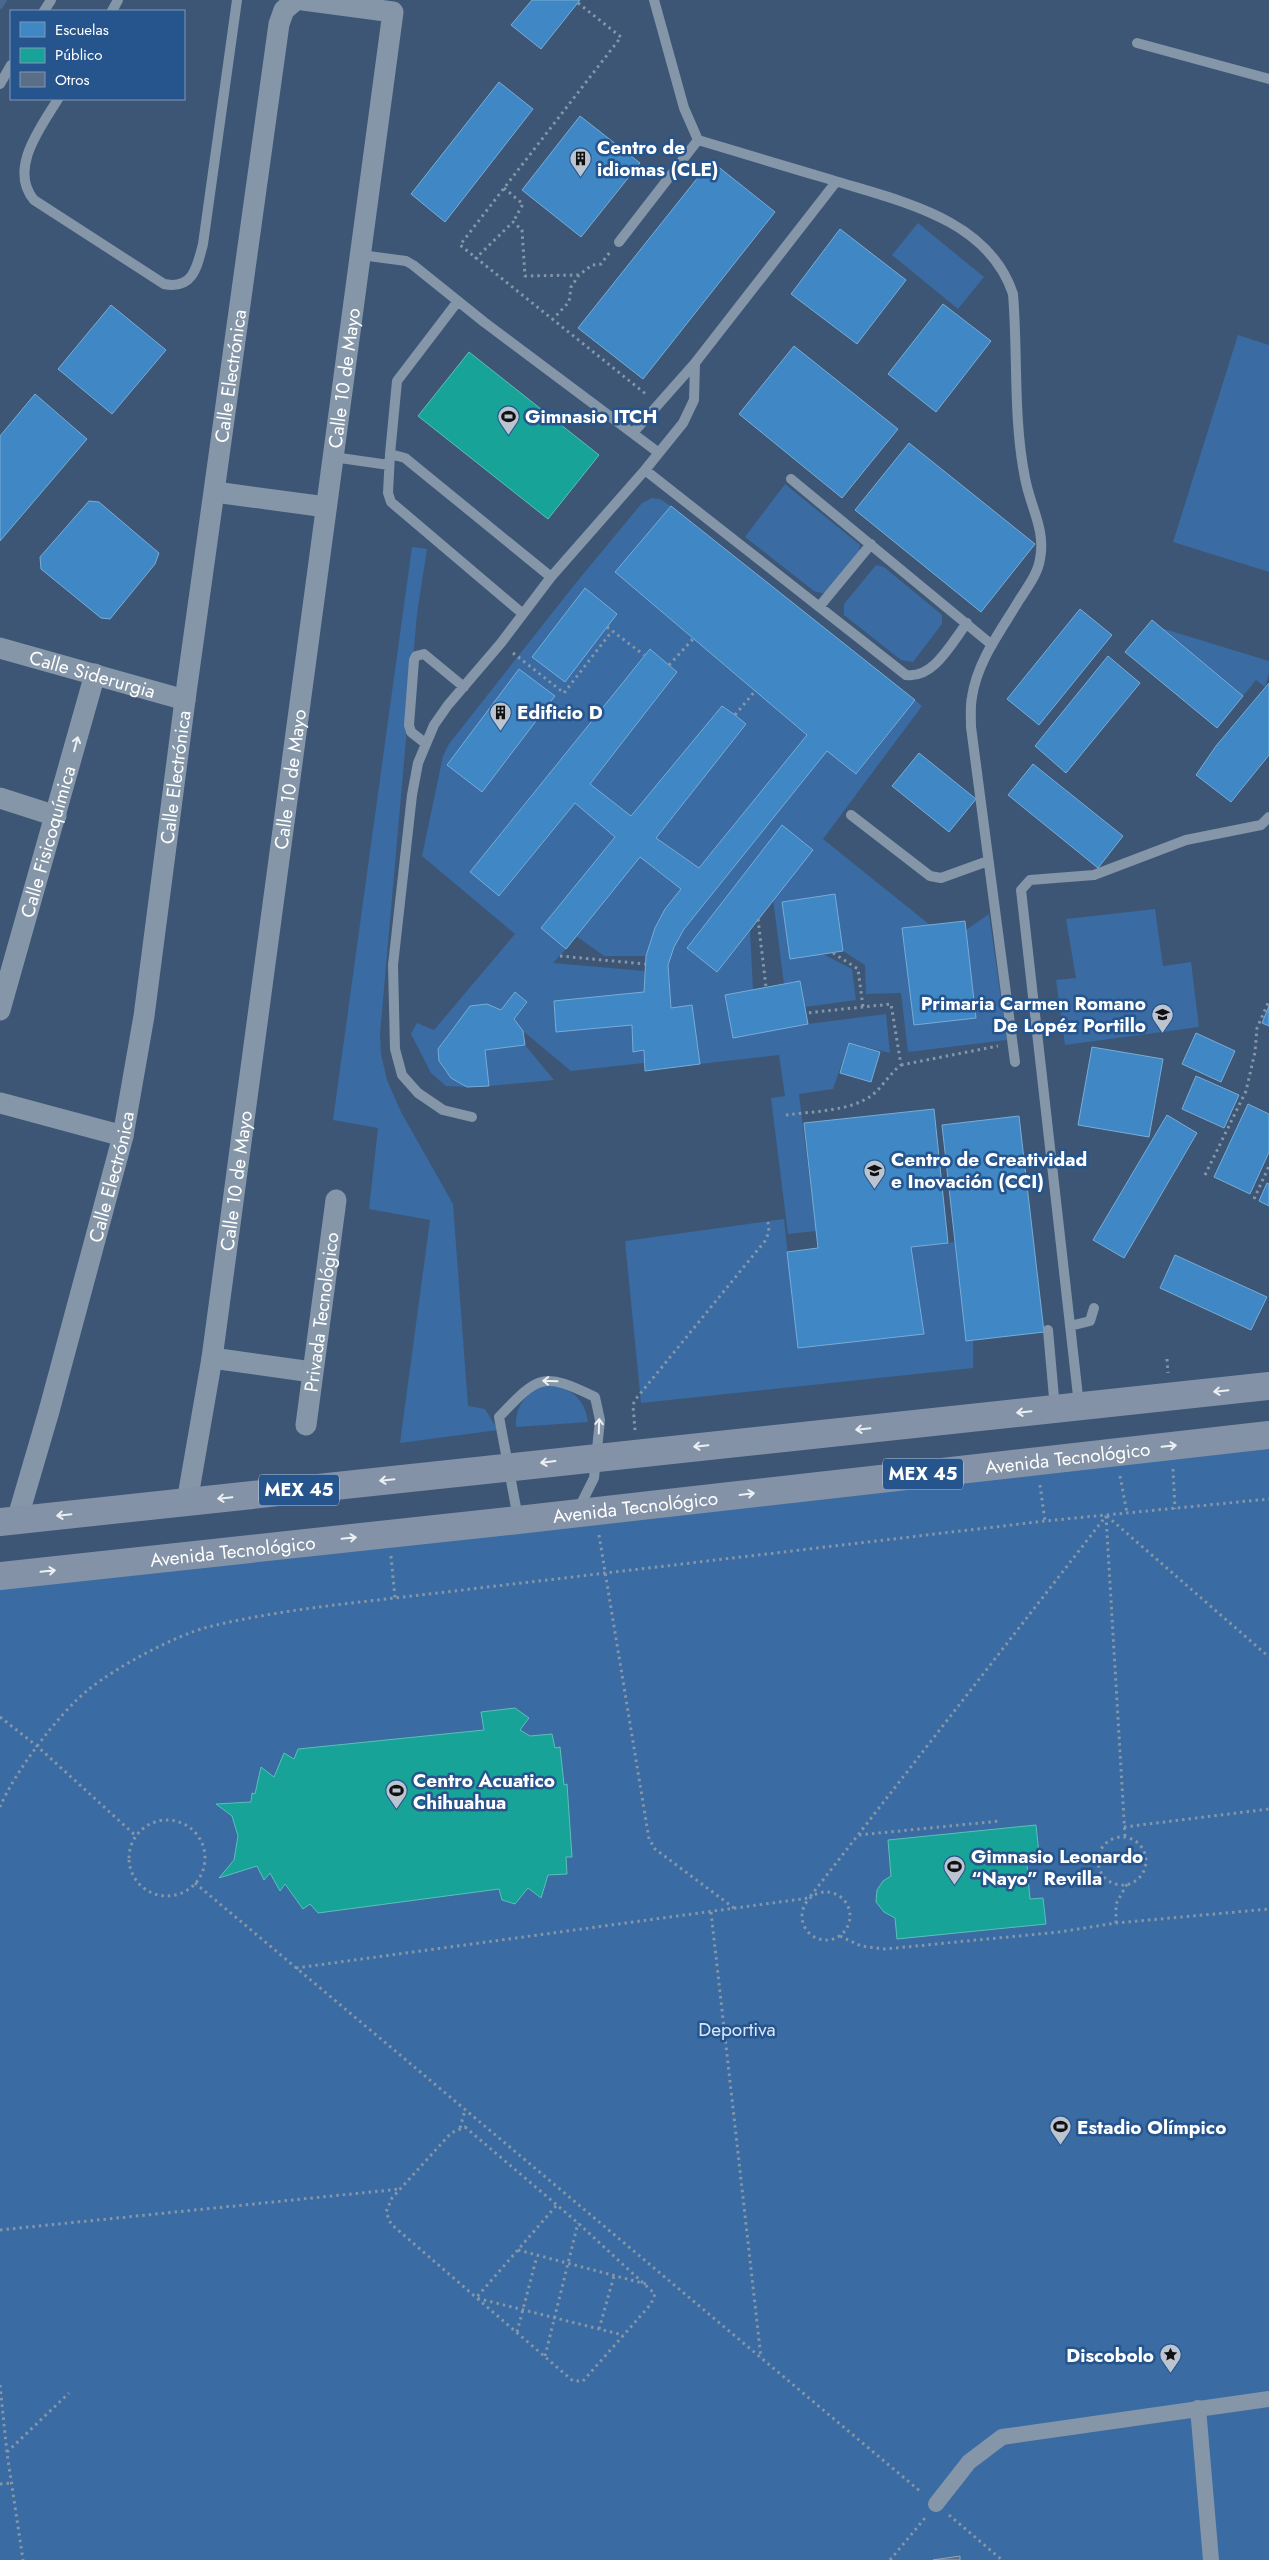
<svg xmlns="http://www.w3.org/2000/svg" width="1269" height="2560" font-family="Jost,sans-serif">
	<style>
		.green { fill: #3a6ba2 }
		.schools { fill: #3f88c5; stroke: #79acd6 }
		.public { fill: #17a398; stroke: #5dbfb7 }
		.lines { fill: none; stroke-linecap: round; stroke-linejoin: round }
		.stream { stroke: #48688e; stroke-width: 6 }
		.building { fill: #5a6e87; stroke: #98a6b8 }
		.path { stroke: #8496a8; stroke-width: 3; stroke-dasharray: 2.5 4; stroke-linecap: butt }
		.service { stroke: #8496a8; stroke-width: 10 }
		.pedestrian { stroke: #8496a8; stroke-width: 16 }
		.minor { stroke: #8496a8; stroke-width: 21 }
		.primary { stroke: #8392a7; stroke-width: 28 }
		.oneway { stroke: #edeff2 }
		.oneway2 { stroke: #eceff2 }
		.labels { text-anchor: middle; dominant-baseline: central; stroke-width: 5; stroke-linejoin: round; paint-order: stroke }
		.shield { fill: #26548c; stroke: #beccdc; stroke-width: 1 }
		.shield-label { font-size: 18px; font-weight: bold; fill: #fff }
		.poi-label { font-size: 19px; font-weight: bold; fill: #fff; stroke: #26548c; text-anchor: start }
		.street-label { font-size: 19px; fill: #fff; stroke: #26548c }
		.park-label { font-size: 19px; fill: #d9e7f8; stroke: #26548c }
	</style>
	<rect width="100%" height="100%" fill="#3d5675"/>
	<path class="green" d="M 918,223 L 984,277 L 958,309 L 892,255 Z
		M 1238,335 L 1269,345 L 1269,572 L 1173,542 Z
		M 785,484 L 860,545 L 859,555 L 826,594 L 814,591 L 745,537 Z
		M 652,498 L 660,499 L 671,506 L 615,572 L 807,735 L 699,868 L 656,838 L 746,724 L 722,706 L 631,816 L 590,784 L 677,672 L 650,649 L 470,872 L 500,896 L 575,803 L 615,837 L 541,928 L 566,949 L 553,963 L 645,971 L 644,992 L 554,1002 L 556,1032 L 632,1025 L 633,1052 L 644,1050 L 644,1063 L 571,1071 L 523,1031 L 514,1019 L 527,1003 L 515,993 L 501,1010 L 487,1004 L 470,1007 C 444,1041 417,1059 467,1087 L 446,1086 L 431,1073 L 411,1034 L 417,1023 L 434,1030 L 515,934 L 422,856 L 443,756 L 449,744 L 575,584 L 642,503 Z
		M 412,547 L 427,549 L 417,614 L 380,1034 L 381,1054 L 387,1080 L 401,1112 L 453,1204 L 468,1406 L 485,1409 L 498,1430 L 400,1443 L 430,1220 L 369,1209 L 378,1128 L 333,1120 Z
		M 876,565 L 884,567 L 942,615 L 942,624 L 913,662 L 901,660 L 844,615 L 844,604 Z
		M 1161,628 L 1269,661 L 1269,673 L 1265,687 L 1256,680 L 1243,696 Z
		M 915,700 L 922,706 L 823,839 L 930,925 L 902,929 L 914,1025 L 976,1018 L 966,930 L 989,914 L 1007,1040 L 908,1052 L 901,993 L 866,994 L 865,965 L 843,951 L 835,894 L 782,902 L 790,958 L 823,954 L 852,969 L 856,1000 L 805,1007 L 800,981 L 784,984 L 773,899 L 813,850 L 782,825 L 687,948 L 717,972 L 750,930 L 753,990 L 725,996 L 733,1038 L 808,1024 L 886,1014 L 890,1053 L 849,1043 L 833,1089 L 799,1094 L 816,1231 L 788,1234 L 771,1098 L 785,1096 L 779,1055 L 700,1064 L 692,1005 L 671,1008 L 668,965 L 674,947 L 684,929 L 827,751 L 857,774 Z
		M 640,857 L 681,889 C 663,911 654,930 646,956 L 604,956 L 576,936 Z
		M 1155,909 L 1163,966 L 1191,962 L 1199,1027 L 1065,1045 L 1056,980 L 1076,978 L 1066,919 Z
		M 525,1045 L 554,1080 L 489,1086 L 485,1050 Z
		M 784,1219 L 798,1348 L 924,1333 L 911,1247 L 955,1242 L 966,1341 L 973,1341 L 973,1368 L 641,1403 L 625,1241 Z
		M 544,1386 C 569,1385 585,1398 588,1422 L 516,1427 C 515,1407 525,1393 544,1386 Z
		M 1269,1435 L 1269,2560 L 0,2560 L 0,1576 Z"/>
	<path class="schools" d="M 532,0 L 580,0 L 541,49 L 511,25 Z
		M 499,82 L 533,109 L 445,222 L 411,194 Z
		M 580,116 L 640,163 L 581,237 L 522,190 Z
		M 711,161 L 775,212 L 643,379 L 578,328 Z
		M 840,229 L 906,280 L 857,344 L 791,294 Z
		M 943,304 L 991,341 L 936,412 L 888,374 Z
		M 111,305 L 166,350 L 112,414 L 58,369 Z
		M 794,346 L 898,429 L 842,498 L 739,414 Z
		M 35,394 L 87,439 L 0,541 L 0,436 Z
		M 909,443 L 1035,544 L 981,612 L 855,510 Z
		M 89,501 L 99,502 L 159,553 L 155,564 L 110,619 L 101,618 L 41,569 L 40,557 Z
		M 671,506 L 915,700 L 856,774 L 827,751 L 684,929 L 674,947 L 668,965 L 671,1008 L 692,1005 L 700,1064 L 645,1071 L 644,1050 L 633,1052 L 632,1025 L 556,1032 L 554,1001 L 644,992 L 646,956 L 655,928 L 665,909 L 681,889 L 640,857 L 566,949 L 541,928 L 615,837 L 575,803 L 499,896 L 470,872 L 650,649 L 677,672 L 590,784 L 631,816 L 722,706 L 735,715 L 746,724 L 656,838 L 699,868 L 807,735 L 615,572 Z
		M 585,588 L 617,614 L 565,682 L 532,657 Z
		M 1080,609 L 1112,635 L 1039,725 L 1007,699 Z
		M 1152,620 L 1243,696 L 1217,728 L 1125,652 Z
		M 1108,656 L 1140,683 L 1066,773 L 1035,746 Z
		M 519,669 L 555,696 L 482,792 L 447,765 Z
		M 1269,683 L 1269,755 L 1231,802 L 1196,775 L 1216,746 Z
		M 919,753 L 976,799 L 949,832 L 892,786 Z
		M 1033,764 L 1123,836 L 1098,868 L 1008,795 Z
		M 782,825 L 813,850 L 717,972 L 687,948 Z
		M 835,894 L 843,951 L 790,959 L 782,902 Z
		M 965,921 L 976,1018 L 914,1025 L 902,928 Z
		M 800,981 L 808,1024 L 733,1038 L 725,995 Z
		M 515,992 L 527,1002 L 514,1019 L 523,1031 L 525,1045 L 485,1050 L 489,1086 L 467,1087 L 451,1078 L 439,1061 L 438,1049 L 470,1006 L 487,1004 L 501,1010 Z
		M 1269,1006 L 1269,1026 L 1262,1023 Z
		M 1196,1033 L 1235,1051 L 1221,1082 L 1182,1064 Z
		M 849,1043 L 880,1052 L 871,1082 L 840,1073 Z
		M 1092,1047 L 1163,1059 L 1149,1137 L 1078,1125 Z
		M 1196,1076 L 1239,1095 L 1224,1128 L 1182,1109 Z
		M 1248,1104 L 1269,1114 L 1269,1152 L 1250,1194 L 1214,1177 Z
		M 934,1109 L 948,1243 L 911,1247 L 924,1334 L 798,1348 L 787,1252 L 818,1248 L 804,1123 Z
		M 1167,1115 L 1197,1133 L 1124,1258 L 1093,1240 Z
		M 1019,1116 L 1044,1332 L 966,1341 L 942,1125 Z
		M 1267,1183 L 1269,1184 L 1269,1206 L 1259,1201 Z
		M 1175,1255 L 1267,1297 L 1251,1330 L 1160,1288 Z"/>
	<path class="public" d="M 469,352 L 599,455 L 548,519 L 418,416 Z
		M 515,1708 L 529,1718 L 520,1730 L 530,1736 L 552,1734 L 555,1748 L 560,1747 L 564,1785 L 567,1784 L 572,1857 L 566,1857 L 567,1874 L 548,1875 L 541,1898 L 528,1888 L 515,1904 L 502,1900 L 499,1889 L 318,1913 L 310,1904 L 303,1909 L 285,1884 L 280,1891 L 270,1873 L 264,1880 L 257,1866 L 219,1878 L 234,1860 L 238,1836 L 232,1816 L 216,1804 L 251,1802 L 252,1793 L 255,1794 L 261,1767 L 274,1777 L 284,1753 L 294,1759 L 298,1749 L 484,1730 L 481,1712 Z
		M 1036,1825 L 1039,1854 L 1026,1855 L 1030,1899 L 1043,1898 L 1046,1924 L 897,1939 L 895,1918 L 884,1912 L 876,1902 L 877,1890 L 883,1881 L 891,1876 L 888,1840 Z"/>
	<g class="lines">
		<path class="stream" d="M 0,6 L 4,0"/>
	</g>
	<path class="building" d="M 960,2556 L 960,2560 L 933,2560 Z"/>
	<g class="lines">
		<path class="path" d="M 578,3 L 621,37 L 460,245 L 647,395
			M 504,188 L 523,204 L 513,222
			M 475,259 L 513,222 L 522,230 L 525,276 L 579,275
			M 552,320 L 569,302 L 571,287 L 579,275 L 592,265 L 601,264 L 610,252
			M 607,627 L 644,655
			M 513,653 L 564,693 L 612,631
			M 669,665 L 693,639
			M 735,715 L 755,691
			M 758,919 L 766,987
			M 833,953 L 858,969 L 863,1007
			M 560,956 L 645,964
			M 901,1065 L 998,1046
			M 786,1115 C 813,1111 847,1112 871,1096 C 882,1088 889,1074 901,1065 L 891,1004 L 806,1013
			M 1205,1175 L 1246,1091 L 1255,1052 L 1257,1028 L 1269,1001
			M 1254,1199 L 1269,1166
			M 1167,1359 L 1168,1373
			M 635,1430 L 633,1405 L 635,1400 L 765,1241 L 769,1232 L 768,1222
			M 1173,1469 L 1175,1509
			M 1120,1476 L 1127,1513
			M 1040,1485 L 1045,1521
			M 1106,1516 L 1125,1836
			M 1107,1516 L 1269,1657
			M 599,1535 L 649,1839 L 655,1849 L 734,1908
			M 391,1556 L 395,1598
			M 0,1717 L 37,1746 L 136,1836
			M 0,1807 C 14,1773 59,1713 88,1690 C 116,1667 174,1636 208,1627 C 269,1612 333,1605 395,1598 L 1045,1521 L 1269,1499
			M129 1858a38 38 0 1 1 76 0a38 38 0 1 1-76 0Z
			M 1124,1827 L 1269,1809
			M 859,1835 L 1000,1821
			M1098 1861a24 24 0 1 1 48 0a24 24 0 1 1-48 0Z
			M 195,1883 L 921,2492
			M802 1916a24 24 0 1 1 48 0a24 24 0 1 1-48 0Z
			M 711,1912 L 761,2358
			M 1116,1923 L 1116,1904 L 1127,1884
			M 840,1936 L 861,1946 L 885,1949 L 1059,1932 L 1116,1923 L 1269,1909
			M 296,1968 L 809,1898 L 1106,1516
			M 465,2127 L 578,2223 L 655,2294 L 651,2304 L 583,2381 L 573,2381 L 566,2375 L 391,2224 L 386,2212 L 392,2198 L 451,2133 Z
			M 460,2128 L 465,2110
			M 556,2206 L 476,2298 L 623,2335
			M 0,2230 L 400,2189
			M 518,2250 L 646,2284
			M 599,2329 L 614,2276
			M 517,2332 L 537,2256
			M 545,2356 L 578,2223
			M 0,2385 L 7,2453 L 23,2560
			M 7,2452 L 69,2393
			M 0,2484 L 11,2483
			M 949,2515 L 1002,2560
			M 890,2560 L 925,2518"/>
		<path class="service" d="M 654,0 L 684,108 L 698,140 C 742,153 787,167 832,180 C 899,201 988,218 1013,294 C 1018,355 1013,418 1025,478 C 1030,506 1046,530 1040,559 C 1038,574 1026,589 1018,602 C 1000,632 977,662 972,697 C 970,707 971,717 971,727 L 1015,1062
			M 44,11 L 51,0
			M 112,11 L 118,0
			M 1137,43 L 1269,79
			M 0,84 L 11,65
			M 58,99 C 41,127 8,169 34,200 L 164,284 C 193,290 197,267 203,244 L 237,0
			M 619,242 L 698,140
			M 361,255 L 406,261 L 413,265 L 484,322 L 659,453
			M 633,433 L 695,363 L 836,182
			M 390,454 L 397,381 L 458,301
			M 333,457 L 389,465
			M 645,470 L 683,423 L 694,400 L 695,363
			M 791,479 L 992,645
			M 819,607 L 871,544
			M 523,614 L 391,502 L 388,493 L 390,454 L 405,458 L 551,577
			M 425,743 L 411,732 L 409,725 L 414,660 L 416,656 L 424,654 L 464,687
			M 851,815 L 930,876 L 941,878 L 988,861
			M 472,1117 L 443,1110 L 418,1093 L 402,1075 L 395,1049 L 393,965 L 412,795 L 418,763 L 434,725 L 448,705 L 501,643 L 551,577 L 645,470 L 906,675 C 934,679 952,642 967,623
			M 1070,1326 L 1090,1321 L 1094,1308
			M 1048,1330 L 1055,1409
			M 1079,1405 L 1021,890 L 1030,880 L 1094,875 L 1186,840 L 1261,825 L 1269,817
			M 518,1518 L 499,1417 C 538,1376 542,1371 595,1397 L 600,1420 L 594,1478 L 578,1510"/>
		<path class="pedestrian" d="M 1198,2408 L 1211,2560
			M 936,2504 L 969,2462 L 1002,2437 L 1269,2399"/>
		<g class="minor">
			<path d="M 215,492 L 326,507"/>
			<path id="s1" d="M 0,648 L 185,700"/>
			<path d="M 0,798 L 56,816"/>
			<path id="s2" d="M 0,1010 L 95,674"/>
			<path d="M 0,1103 L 123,1136"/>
			<path d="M 212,1358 L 312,1372"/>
			<path id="s3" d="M 306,1425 L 336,1200"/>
			<path id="s4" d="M 187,1502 L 212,1358 L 393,12 L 303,0"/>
			<path id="s5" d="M 17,1520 L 49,1411 L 123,1136 L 144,1016 L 185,700 L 279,24 L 284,10 L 296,0"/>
		</g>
		<g class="primary">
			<path d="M 0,1522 L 1269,1386"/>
			<path id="s6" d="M 0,1576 L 518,1520 L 1269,1435"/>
		</g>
	</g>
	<defs><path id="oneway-shaft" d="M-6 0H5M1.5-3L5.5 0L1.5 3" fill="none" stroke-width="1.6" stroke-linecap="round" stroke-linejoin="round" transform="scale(1.25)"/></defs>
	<g class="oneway">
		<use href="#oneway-shaft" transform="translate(76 744) rotate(-75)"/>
		<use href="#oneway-shaft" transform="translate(550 1381) rotate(-178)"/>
		<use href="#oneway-shaft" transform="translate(599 1426) rotate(-88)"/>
	</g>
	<g class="oneway2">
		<use href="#oneway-shaft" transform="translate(1221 1391) rotate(174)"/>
		<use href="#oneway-shaft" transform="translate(1024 1412) rotate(174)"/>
		<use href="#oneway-shaft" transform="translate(863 1429) rotate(174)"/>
		<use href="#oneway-shaft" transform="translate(701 1446) rotate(174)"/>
		<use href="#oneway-shaft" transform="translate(1169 1446) rotate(-6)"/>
		<use href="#oneway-shaft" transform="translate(548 1462) rotate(173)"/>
		<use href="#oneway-shaft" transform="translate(387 1480) rotate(174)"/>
		<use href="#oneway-shaft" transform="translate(747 1494) rotate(-7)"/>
		<use href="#oneway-shaft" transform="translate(225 1498) rotate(174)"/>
		<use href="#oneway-shaft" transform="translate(64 1515) rotate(174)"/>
		<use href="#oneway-shaft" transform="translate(349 1538) rotate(-6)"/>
		<use href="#oneway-shaft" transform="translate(48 1571) rotate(-6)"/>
	</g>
	<defs>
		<symbol id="building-pin" viewBox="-11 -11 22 30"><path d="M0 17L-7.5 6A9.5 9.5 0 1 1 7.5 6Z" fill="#bbc4cf" stroke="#26548c"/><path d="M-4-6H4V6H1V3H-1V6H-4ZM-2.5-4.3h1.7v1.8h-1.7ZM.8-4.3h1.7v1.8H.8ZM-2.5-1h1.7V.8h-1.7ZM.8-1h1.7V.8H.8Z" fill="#111"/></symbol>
		<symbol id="stadium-pin" viewBox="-11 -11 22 30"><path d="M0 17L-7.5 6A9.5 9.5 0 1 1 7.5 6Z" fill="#bbc4cf" stroke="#26548c"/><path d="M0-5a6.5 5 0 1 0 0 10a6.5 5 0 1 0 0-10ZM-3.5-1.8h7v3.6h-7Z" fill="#111"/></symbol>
		<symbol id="school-pin" viewBox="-11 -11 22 30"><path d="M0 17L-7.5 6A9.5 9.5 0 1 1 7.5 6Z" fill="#bbc4cf" stroke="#26548c"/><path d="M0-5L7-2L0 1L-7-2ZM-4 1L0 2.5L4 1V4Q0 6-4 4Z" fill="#111"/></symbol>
		<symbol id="university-pin" viewBox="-11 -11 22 30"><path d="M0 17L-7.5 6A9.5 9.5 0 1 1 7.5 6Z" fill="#bbc4cf" stroke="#26548c"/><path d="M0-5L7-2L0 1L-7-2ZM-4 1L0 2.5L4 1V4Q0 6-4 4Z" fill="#111"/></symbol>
		<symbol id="sight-pin" viewBox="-11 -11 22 30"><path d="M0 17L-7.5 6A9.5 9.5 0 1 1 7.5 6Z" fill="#bbc4cf" stroke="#26548c"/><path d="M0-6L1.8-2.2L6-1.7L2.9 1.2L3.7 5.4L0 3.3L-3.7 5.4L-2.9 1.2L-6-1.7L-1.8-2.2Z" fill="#111"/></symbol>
	</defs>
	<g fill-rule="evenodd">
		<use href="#building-pin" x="568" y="146" width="25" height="34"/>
		<use href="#stadium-pin" x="496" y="404" width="25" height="34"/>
		<use href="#building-pin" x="488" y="700" width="25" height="34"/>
		<use href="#school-pin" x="1150" y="1002" width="25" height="34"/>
		<use href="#university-pin" x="862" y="1158" width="25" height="34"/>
		<use href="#stadium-pin" x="384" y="1778" width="25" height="34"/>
		<use href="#stadium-pin" x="942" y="1854" width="25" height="34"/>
		<use href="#stadium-pin" x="1048" y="2114" width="25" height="34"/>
		<use href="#sight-pin" x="1158" y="2342" width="25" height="34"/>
	</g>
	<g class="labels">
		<g class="shield">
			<rect x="883" y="1458.5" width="80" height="31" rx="4"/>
			<rect x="259" y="1474.5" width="80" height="31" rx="4"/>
		</g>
		<g class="shield-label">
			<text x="923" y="1474">MEX 45</text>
			<text x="299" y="1490">MEX 45</text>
		</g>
		<g class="poi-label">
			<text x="597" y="147">Centro de<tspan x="597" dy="22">idiomas (CLE)</tspan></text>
			<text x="525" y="416">Gimnasio ITCH</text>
			<text x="517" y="712">Edificio D</text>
			<text x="1146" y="1003" text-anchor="end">Primaria Carmen Romano<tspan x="1146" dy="22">De Lopéz Portillo</tspan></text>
			<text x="891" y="1159">Centro de Creatividad<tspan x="891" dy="22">e Inovación (CCI)</tspan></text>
			<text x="413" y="1780">Centro Acuatico<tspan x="413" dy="22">Chihuahua</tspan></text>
			<text x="971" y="1856">Gimnasio Leonardo<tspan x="971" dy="22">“Nayo” Revilla</tspan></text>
			<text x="1077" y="2127">Estadio Olímpico</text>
			<text x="1154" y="2355" text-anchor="end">Discobolo</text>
		</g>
		<g class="street-label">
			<text stroke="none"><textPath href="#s5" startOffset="1166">Calle Electrónica</textPath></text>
			<text stroke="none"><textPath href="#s4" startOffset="1135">Calle 10 de Mayo</textPath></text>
			<text stroke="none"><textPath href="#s1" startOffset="96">Calle Siderurgia</textPath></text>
			<text stroke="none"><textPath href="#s5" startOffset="761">Calle Electrónica</textPath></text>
			<text stroke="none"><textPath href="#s4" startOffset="730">Calle 10 de Mayo</textPath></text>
			<text stroke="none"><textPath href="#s2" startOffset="175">Calle Fisicoquímica</textPath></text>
			<text stroke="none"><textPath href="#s5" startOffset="356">Calle Electrónica</textPath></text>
			<text stroke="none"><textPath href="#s4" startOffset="325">Calle 10 de Mayo</textPath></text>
			<text stroke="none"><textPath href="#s3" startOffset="114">Privada Tecnológico</textPath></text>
			<text stroke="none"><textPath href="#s6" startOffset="1074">Avenida Tecnológico</textPath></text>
			<text stroke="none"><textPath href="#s6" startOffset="639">Avenida Tecnológico</textPath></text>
			<text stroke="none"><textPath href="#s6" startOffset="234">Avenida Tecnológico</textPath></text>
		</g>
		<g class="park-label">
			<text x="737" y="2029">Deportiva</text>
		</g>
	</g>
	<rect x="10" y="10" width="175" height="90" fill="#26548c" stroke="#7d98ba"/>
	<rect x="20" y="22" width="25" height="15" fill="#3f88c5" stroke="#7d98ba"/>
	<text x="55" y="35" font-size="15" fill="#ffffff">Escuelas</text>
	<rect x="20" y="48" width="25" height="15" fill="#17a398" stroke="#7d98ba"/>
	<text x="55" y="60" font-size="15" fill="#ffffff">Público</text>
	<rect x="20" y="72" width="25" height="15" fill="#5a6e87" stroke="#7d98ba"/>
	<text x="55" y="85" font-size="15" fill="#ffffff">Otros</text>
</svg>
